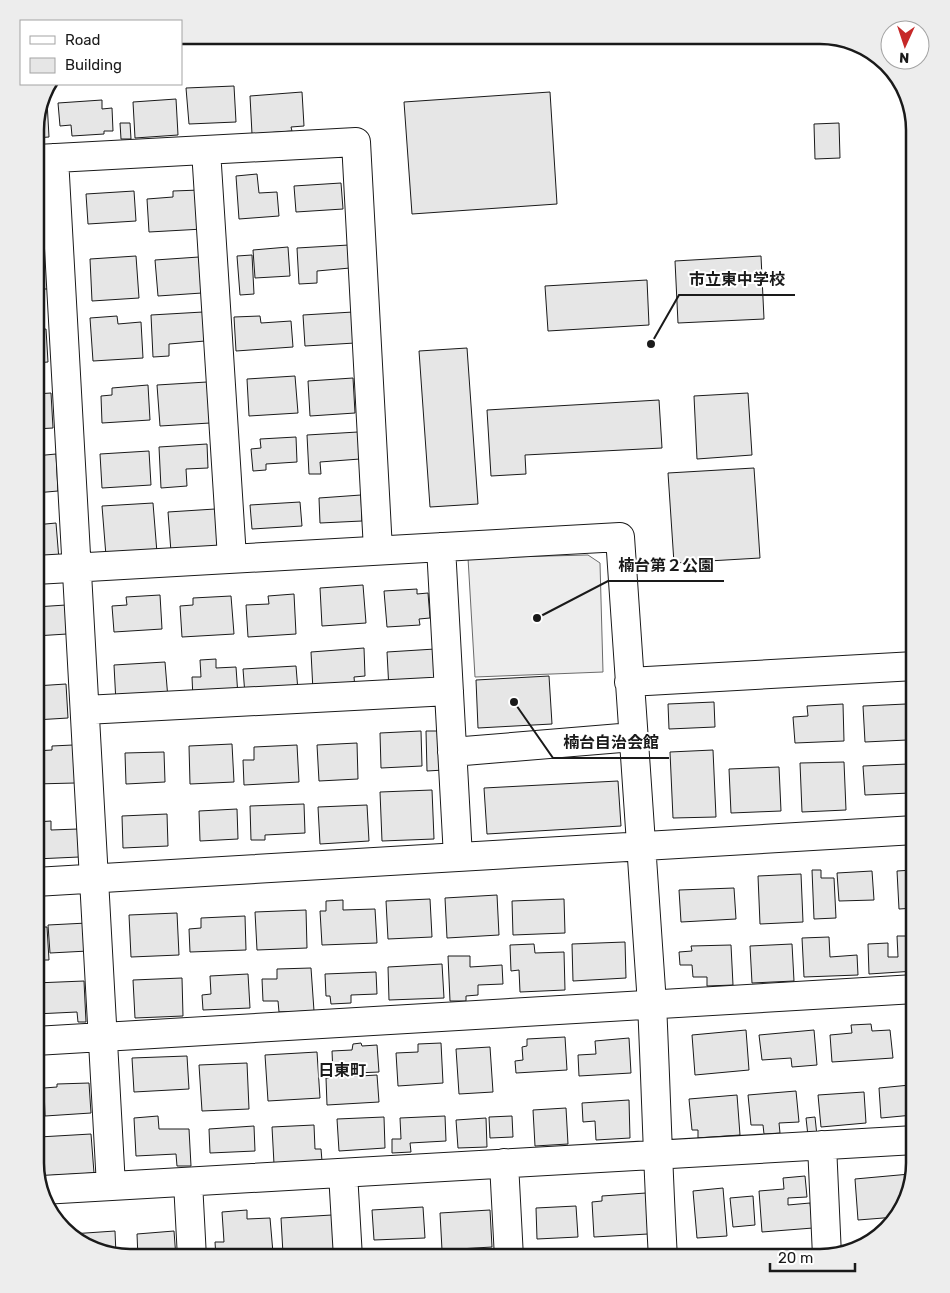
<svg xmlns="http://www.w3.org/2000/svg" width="950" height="1293" font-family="Rubik,'Noto Sans JP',sans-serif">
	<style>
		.built { fill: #ededed; stroke: #6a6a6a }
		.building { fill: #e6e6e6; stroke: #1a1a1a }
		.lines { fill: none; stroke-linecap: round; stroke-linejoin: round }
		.minor-casing { stroke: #1a1a1a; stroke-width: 30 }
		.minor { stroke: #fff; stroke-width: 28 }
		.labels { text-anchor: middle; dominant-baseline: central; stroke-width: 4; stroke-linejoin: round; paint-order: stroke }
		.neighbourhood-label { font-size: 16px; font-weight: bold; fill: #1a1a1a; stroke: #fff }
		.rim { fill: none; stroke: #1a1a1a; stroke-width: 2.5 }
		.leader { fill: none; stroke: #1a1a1a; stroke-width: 2 }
		.callout-dot { fill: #1a1a1a; stroke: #fff; stroke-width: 2 }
		.callout-label { font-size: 16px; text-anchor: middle; font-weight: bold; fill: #1a1a1a; stroke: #fff; stroke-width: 4; stroke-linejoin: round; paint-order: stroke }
	</style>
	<rect width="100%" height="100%" fill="#fff"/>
	<path class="built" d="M 588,555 L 600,563 L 603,672 L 475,677 L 468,558 Z"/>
	<path class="building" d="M 234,86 L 236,122 L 189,124 L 186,88 Z
		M 302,92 L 304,126 L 291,127 L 292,131 L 252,134 L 250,96 Z
		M 550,92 L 557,204 L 412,214 L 404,102 Z
		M 176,99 L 178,135 L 135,138 L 133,102 Z
		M 102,100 L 102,109 L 112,108 L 113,131 L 104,131 L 104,134 L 72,136 L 71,125 L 60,126 L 58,103 Z
		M 47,101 L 49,137 L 35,138 L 35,124 L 41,102 Z
		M 120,123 L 130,123 L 131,139 L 121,139 Z
		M 839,123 L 840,158 L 815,159 L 814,124 Z
		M 257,174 L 259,193 L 277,192 L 279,216 L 239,219 L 236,176 Z
		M 341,183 L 343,209 L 296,212 L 294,186 Z
		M 44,189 L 46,219 L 35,220 L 35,190 Z
		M 200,190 L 203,229 L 149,232 L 147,199 L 173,197 L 173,191 Z
		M 134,191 L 136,221 L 88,224 L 86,194 Z
		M 349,245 L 350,268 L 317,271 L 317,283 L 299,284 L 297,248 Z
		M 35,247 L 43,247 L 44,258 L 35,258 Z
		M 288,247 L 290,276 L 255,278 L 253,250 Z
		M 252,255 L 254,294 L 240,295 L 237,256 Z
		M 136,256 L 139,298 L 92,301 L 90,259 Z
		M 761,256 L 764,319 L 678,323 L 675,261 Z
		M 199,257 L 202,293 L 158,296 L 155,260 Z
		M 46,264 L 48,289 L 35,289 L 35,265 Z
		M 647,280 L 649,325 L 548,331 L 545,286 Z
		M 203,312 L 205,341 L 169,344 L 169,356 L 153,357 L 151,315 Z
		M 353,312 L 355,343 L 305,346 L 303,315 Z
		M 117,316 L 118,324 L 141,322 L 143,358 L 93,361 L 90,318 Z
		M 260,316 L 261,323 L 291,321 L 293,347 L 236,351 L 234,317 Z
		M 46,329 L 48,362 L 35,363 L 35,330 Z
		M 467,348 L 478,504 L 430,507 L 419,351 Z
		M 295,376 L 298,413 L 249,416 L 247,379 Z
		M 353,378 L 355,413 L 310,416 L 308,381 Z
		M 207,382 L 210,423 L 160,426 L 157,385 Z
		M 148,385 L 150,420 L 102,423 L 101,396 L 112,395 L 112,388 Z
		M 51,393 L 53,428 L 35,429 L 35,394 Z
		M 748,393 L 752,455 L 697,459 L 694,396 Z
		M 659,400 L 662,448 L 525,455 L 526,474 L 491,476 L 487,410 Z
		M 358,432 L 360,459 L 320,462 L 321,474 L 309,474 L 307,435 Z
		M 296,437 L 297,462 L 266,464 L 266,470 L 253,471 L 251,449 L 261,448 L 260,439 Z
		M 207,444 L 208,468 L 186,469 L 187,486 L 161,488 L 159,447 Z
		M 149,451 L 151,485 L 102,488 L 100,454 Z
		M 56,454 L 58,491 L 35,493 L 35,456 Z
		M 754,468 L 760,558 L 674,563 L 668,473 Z
		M 361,495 L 362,521 L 320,523 L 319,498 Z
		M 300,502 L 302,526 L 252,529 L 250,505 Z
		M 153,503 L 157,553 L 106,556 L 102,506 Z
		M 215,509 L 218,549 L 171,552 L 168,512 Z
		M 56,523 L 59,560 L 35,562 L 35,525 Z
		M 363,585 L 366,623 L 322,626 L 320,588 Z
		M 417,589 L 417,594 L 428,593 L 430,618 L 419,619 L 420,625 L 387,627 L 384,591 Z
		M 294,594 L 296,634 L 248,637 L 246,605 L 269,604 L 268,596 Z
		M 160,595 L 162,629 L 114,632 L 112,606 L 127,605 L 126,597 Z
		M 231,596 L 234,634 L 182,637 L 180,606 L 193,605 L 193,598 Z
		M 66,605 L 67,634 L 35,636 L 35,607 Z
		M 364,648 L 365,676 L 354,677 L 355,688 L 313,691 L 311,652 Z
		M 435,649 L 438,687 L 389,690 L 387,652 Z
		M 216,659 L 216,668 L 236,667 L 238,696 L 193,699 L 192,677 L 201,677 L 200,660 Z
		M 165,662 L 168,699 L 116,703 L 114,665 Z
		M 296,666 L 298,691 L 245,695 L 243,669 Z
		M 549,676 L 552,724 L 478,728 L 476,680 Z
		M 66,684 L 68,718 L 35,720 L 35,686 Z
		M 714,702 L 715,727 L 669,729 L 668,704 Z
		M 843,704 L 844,741 L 795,743 L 793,717 L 808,716 L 807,706 Z
		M 906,704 L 907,740 L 865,742 L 863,706 Z
		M 421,731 L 422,766 L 381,768 L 380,733 Z
		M 426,731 L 442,731 L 444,770 L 427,771 Z
		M 357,743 L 358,779 L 319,781 L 317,745 Z
		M 232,744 L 234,782 L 190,784 L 189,746 Z
		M 73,745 L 75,783 L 35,784 L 35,751 L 52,750 L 52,746 Z
		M 297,745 L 299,782 L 244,785 L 243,760 L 254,760 L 254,747 Z
		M 713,750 L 716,817 L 673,818 L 670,752 Z
		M 164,752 L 165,782 L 126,784 L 125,753 Z
		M 844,762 L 846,810 L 802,812 L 800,763 Z
		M 908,764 L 910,793 L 865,795 L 863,766 Z
		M 779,767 L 781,811 L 731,813 L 729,769 Z
		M 618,781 L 621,826 L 487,834 L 484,788 Z
		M 432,790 L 434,839 L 382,841 L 380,792 Z
		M 304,804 L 305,833 L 265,835 L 265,840 L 251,840 L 250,806 Z
		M 367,805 L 369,841 L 320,844 L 318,807 Z
		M 237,809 L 238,839 L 200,841 L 199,811 Z
		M 167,814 L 168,846 L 123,848 L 122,816 Z
		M 51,821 L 51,830 L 78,829 L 79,857 L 35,859 L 35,822 Z
		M 812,870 L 821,870 L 821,878 L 834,878 L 836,918 L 814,919 Z
		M 913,870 L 915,878 L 915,908 L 899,909 L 897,871 Z
		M 872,871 L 874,900 L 839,901 L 837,873 Z
		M 801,874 L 803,922 L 760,924 L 758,876 Z
		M 734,888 L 736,919 L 681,922 L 679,890 Z
		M 497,895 L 499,935 L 447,938 L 445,898 Z
		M 430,899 L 432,937 L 388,939 L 386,901 Z
		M 564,899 L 565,933 L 513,935 L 512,901 Z
		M 343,900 L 343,910 L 375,909 L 377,943 L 322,945 L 320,911 L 326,911 L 326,901 Z
		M 306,910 L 307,948 L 257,950 L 255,912 Z
		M 177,913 L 179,955 L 131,957 L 129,915 Z
		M 245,916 L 246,950 L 190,952 L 189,929 L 201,928 L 201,918 Z
		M 87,923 L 88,951 L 50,953 L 48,925 Z
		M 35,927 L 47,927 L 49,960 L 35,960 Z
		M 897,936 L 915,936 L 915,971 L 869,974 L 868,944 L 888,943 L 888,957 L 898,957 Z
		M 829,937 L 830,957 L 857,955 L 858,975 L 804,977 L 802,938 Z
		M 625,942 L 626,978 L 573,981 L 572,944 Z
		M 534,944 L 535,953 L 564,952 L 565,990 L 520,992 L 519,970 L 511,971 L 510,945 Z
		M 792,944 L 794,981 L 752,983 L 750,946 Z
		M 731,945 L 733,985 L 707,986 L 707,977 L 693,977 L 692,965 L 680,965 L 679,952 L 692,951 L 691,946 Z
		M 448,956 L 470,956 L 470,967 L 502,965 L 503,984 L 478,985 L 478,995 L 466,996 L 466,1001 L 450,1001 Z
		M 442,964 L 444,998 L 389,1000 L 388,967 Z
		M 311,968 L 314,1011 L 279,1012 L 278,1001 L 263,1001 L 262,979 L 277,979 L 277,969 Z
		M 376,972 L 377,994 L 351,995 L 351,1003 L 331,1004 L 330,996 L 326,996 L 325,974 Z
		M 248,974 L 250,1008 L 203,1010 L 202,995 L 211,994 L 210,976 Z
		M 182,978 L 183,1016 L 135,1018 L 133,980 Z
		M 84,981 L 86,1022 L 78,1022 L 77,1012 L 35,1014 L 35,983 Z
		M 909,1017 L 915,1017 L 915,1062 L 913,1062 Z
		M 871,1024 L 872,1031 L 890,1030 L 893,1058 L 832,1062 L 830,1035 L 852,1033 L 851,1025 Z
		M 746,1030 L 749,1070 L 695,1075 L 692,1035 Z
		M 814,1030 L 817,1065 L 792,1067 L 791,1058 L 762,1060 L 759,1035 Z
		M 565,1037 L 567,1070 L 516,1073 L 515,1061 L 523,1060 L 522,1047 L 527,1046 L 527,1039 Z
		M 629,1038 L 631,1073 L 579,1076 L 578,1055 L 596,1054 L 595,1041 Z
		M 361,1043 L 362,1046 L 377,1045 L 379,1072 L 333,1074 L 332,1051 L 352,1050 L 353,1044 Z
		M 441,1043 L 443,1083 L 398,1086 L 396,1053 L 418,1052 L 418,1044 Z
		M 490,1047 L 493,1092 L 459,1094 L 456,1049 Z
		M 317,1052 L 320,1098 L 268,1101 L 265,1055 Z
		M 187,1056 L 189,1089 L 134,1092 L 132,1058 Z
		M 247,1063 L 249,1109 L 202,1111 L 199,1065 Z
		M 377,1075 L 379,1102 L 327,1105 L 326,1078 Z
		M 89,1083 L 91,1113 L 45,1116 L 44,1088 L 57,1087 L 57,1084 Z
		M 910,1085 L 915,1085 L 915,1123 L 913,1124 L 913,1115 L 881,1118 L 879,1088 Z
		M 796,1091 L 799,1122 L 779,1123 L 780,1133 L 764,1134 L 763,1125 L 751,1125 L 748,1095 Z
		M 864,1092 L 866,1123 L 821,1127 L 818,1095 Z
		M 737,1095 L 740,1135 L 698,1138 L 698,1130 L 692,1130 L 689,1099 Z
		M 629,1100 L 630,1138 L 596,1140 L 595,1121 L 583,1122 L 582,1103 Z
		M 566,1108 L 568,1144 L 535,1146 L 533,1110 Z
		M 158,1116 L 159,1129 L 189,1129 L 191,1166 L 177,1166 L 176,1154 L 136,1156 L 134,1118 Z
		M 445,1116 L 446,1141 L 410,1143 L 411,1152 L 392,1153 L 392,1139 L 401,1139 L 400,1118 Z
		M 512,1116 L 513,1137 L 490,1138 L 489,1117 Z
		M 384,1117 L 385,1148 L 339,1151 L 337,1119 Z
		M 815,1117 L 817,1136 L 808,1136 L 806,1118 Z
		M 486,1118 L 487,1147 L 458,1148 L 456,1120 Z
		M 314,1125 L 315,1149 L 321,1149 L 322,1161 L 274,1164 L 272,1127 Z
		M 254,1126 L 255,1151 L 210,1153 L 209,1129 Z
		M 91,1134 L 94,1173 L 42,1176 L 39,1137 Z
		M 910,1174 L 911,1179 L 902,1211 L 896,1217 L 858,1220 L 855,1179 Z
		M 805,1176 L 807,1197 L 788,1198 L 788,1205 L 810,1203 L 813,1228 L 762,1232 L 759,1191 L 784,1189 L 783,1178 Z
		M 723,1188 L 727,1236 L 697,1238 L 693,1191 Z
		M 646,1193 L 648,1234 L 594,1237 L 592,1202 L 602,1201 L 602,1196 Z
		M 753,1196 L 755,1225 L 733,1227 L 730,1198 Z
		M 576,1206 L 578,1237 L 537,1239 L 536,1208 Z
		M 423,1207 L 425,1238 L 374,1240 L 372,1210 Z
		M 247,1210 L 247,1219 L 270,1218 L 273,1253 L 234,1256 L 234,1258 L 216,1258 L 215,1242 L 224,1242 L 222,1212 Z
		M 490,1210 L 492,1247 L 442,1250 L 440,1213 Z
		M 332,1215 L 334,1251 L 283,1254 L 281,1218 Z
		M 115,1231 L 116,1255 L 82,1245 L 71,1234 Z
		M 174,1231 L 176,1258 L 138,1258 L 137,1234 Z
		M 872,1241 L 868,1245 L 854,1249 L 853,1242 Z"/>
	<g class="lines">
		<defs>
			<path id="minor" d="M 206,150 L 232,558
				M 54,158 L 111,1186
				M 37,159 L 356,142 L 378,550
				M 441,547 L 458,857
				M 35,570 L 620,537 L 652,1004 C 656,1089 658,1173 663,1258
				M 629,682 L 915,666
				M 85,710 L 449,691
				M 452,752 L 633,737
				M 35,882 L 915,830
				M 35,1041 L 915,989
				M 822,1145 L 827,1256
				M 504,1163 L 509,1258
				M 343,1173 L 348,1258
				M 188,1182 L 192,1258
				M 42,1190 L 915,1140"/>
		</defs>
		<use href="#minor" class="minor-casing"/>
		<use href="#minor" class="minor"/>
	</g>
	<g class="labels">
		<g class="neighbourhood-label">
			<text x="342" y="1070">日東町</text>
		</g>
	</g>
	<path d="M0 0H950V1293H0ZM130 44H820A86 86 0 0 1 906 130V1163A86 86 0 0 1 820 1249H130A86 86 0 0 1 44 1163V130A86 86 0 0 1 130 44Z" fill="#ededed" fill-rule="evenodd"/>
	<path class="rim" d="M130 44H820A86 86 0 0 1 906 130V1163A86 86 0 0 1 820 1249H130A86 86 0 0 1 44 1163V130A86 86 0 0 1 130 44Z"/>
	<path class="leader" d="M651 344L679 295H795M537 618L608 581H724M514 702L553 758H669"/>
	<g class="callout-dot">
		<circle cx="651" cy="344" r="5"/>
		<circle cx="537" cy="618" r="5"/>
		<circle cx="514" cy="702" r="5"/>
	</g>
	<g class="callout-label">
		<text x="737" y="285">市立東中学校</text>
		<text x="666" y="571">楠台第２公園</text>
		<text x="611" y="748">楠台自治会館</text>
	</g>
	<rect x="20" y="20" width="162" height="65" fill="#ffffff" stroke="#a3a3a3"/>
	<rect x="30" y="36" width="25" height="8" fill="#ffffff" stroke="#a3a3a3"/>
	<text x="65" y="45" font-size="15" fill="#1a1a1a">Road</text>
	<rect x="30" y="58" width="25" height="15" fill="#e6e6e6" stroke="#a3a3a3"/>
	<text x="65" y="70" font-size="15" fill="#1a1a1a">Building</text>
	<g transform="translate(905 45) rotate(183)"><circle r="24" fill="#ffffff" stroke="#a3a3a3"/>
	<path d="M0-4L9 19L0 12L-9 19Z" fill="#c62828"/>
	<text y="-8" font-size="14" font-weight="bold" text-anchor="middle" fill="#1a1a1a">N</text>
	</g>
	<path d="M770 1263v8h85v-8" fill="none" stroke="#1a1a1a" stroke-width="2.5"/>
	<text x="778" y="1263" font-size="15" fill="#1a1a1a" stroke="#ffffff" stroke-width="4" paint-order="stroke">20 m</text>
</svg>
